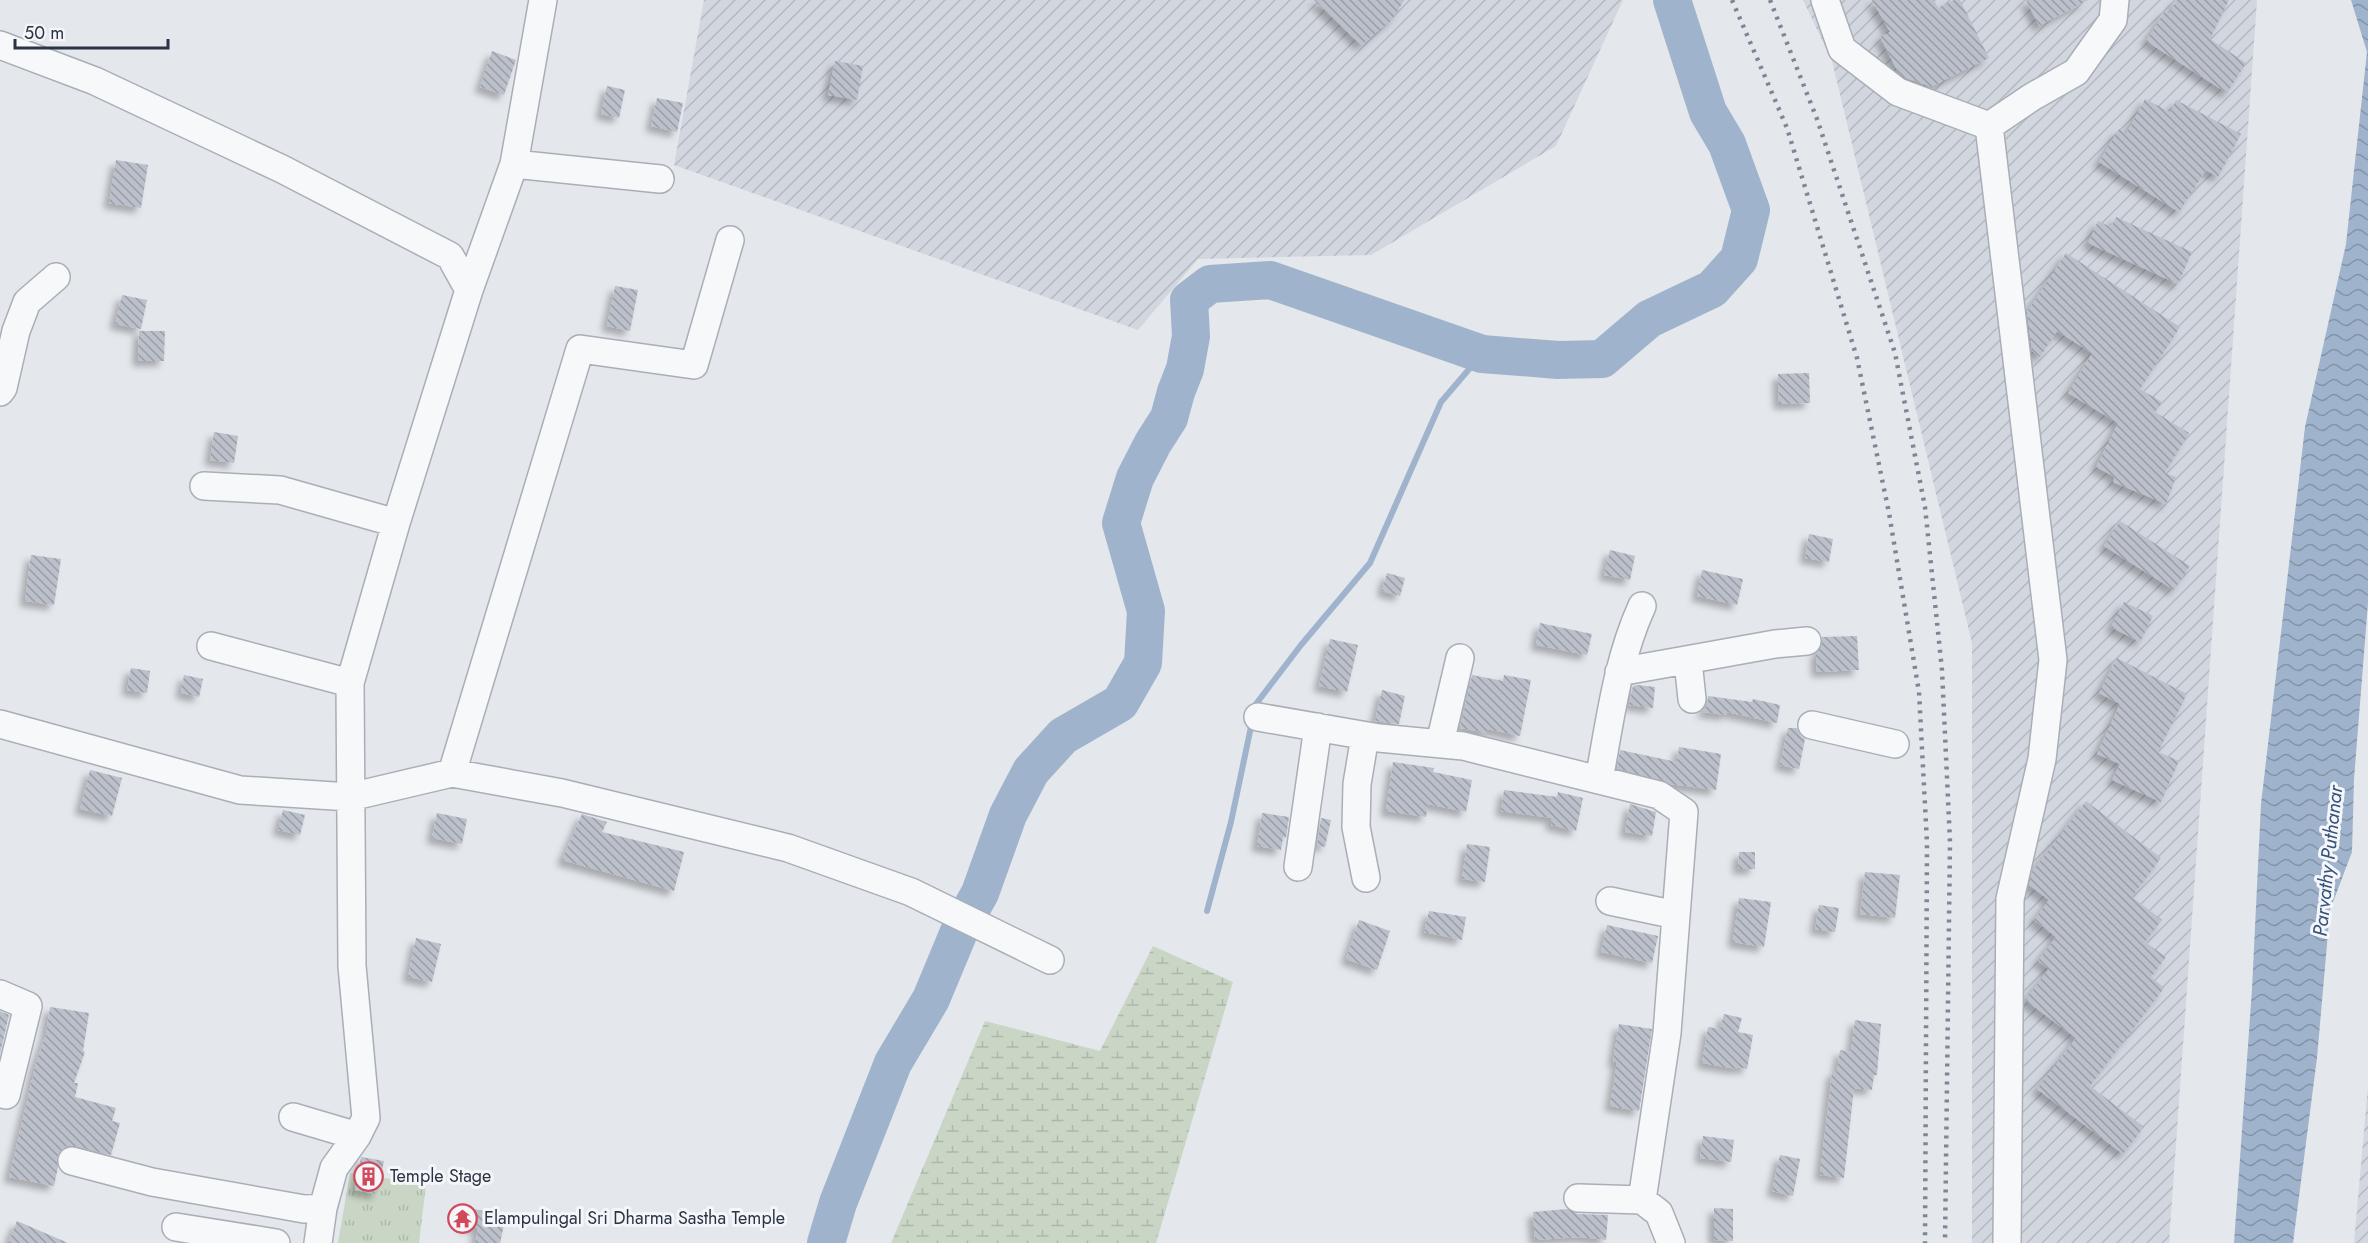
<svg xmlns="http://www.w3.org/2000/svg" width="2368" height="1243" font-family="Jost,sans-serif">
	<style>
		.industrial { fill: url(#industrial-furrows) }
		.wetland { fill: url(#wetland-marsh) }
		.park { fill: url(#park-tufts) }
		.water { fill: url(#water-waves) }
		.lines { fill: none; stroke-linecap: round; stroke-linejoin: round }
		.stream { stroke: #9fb4cc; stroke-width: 6 }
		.river { stroke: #9fb4cc; stroke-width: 38 }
		.building { fill: url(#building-back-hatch); filter: url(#shadow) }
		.minor-casing { stroke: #a9aeb7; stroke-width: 30 }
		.minor { stroke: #f7f8fa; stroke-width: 27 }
		.rail { stroke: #7d8696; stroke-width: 4.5; stroke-dasharray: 3 6; stroke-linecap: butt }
		.labels { text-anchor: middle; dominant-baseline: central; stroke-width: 6; stroke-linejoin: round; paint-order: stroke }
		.poi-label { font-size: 18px; fill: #2b3445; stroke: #f4f6f9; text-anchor: start }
		.water-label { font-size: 20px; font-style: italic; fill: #34527a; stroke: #f4f6f9 }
	</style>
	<defs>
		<pattern id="industrial-furrows" width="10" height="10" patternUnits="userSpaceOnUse" patternTransform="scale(1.5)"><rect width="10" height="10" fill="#d2d6de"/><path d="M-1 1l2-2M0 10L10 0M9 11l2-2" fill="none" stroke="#b4b8c0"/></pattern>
		<pattern id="wetland-marsh" width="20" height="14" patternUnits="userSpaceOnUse" patternTransform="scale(1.5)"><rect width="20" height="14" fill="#c9d6c5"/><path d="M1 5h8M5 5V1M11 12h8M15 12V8" fill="none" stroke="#adb8ab"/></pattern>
		<pattern id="park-tufts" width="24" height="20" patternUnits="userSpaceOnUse" patternTransform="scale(1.5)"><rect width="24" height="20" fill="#c9d6c5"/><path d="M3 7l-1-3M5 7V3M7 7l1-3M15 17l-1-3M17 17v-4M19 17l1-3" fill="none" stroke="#adb8ab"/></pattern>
		<pattern id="water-waves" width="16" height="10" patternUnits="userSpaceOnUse" patternTransform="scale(1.5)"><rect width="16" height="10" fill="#9fb4cc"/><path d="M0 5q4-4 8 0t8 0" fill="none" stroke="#8293a7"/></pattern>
		<pattern id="building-back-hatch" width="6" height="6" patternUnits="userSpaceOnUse" patternTransform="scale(1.5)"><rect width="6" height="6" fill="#bbc0ca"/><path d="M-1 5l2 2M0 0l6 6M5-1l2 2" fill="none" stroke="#989da6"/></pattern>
		<filter id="shadow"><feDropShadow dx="-5.5" dy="5.5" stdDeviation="3" flood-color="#0004"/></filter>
	</defs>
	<rect width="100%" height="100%" fill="#e4e7ec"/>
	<path class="industrial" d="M 704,0 L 1623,0 L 1556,146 L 1371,255 L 1198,259 L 1138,330 L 674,165 Z
		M 1803,0 L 2257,0 L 2169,1243 L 1972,1243 L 1972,643 L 1832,61 Z
		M 2368,1086 L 2368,1243 L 2354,1243 Z"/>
	<path class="wetland" d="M 1153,946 L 1233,982 L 1156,1243 L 891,1243 L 985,1021 L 1100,1051 Z"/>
	<path class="park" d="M 350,1173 L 426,1184 L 419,1243 L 338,1243 Z"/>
	<path class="water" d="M 2351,0 L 2368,0 L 2368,603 L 2354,779 L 2352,852 L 2330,910 L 2317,1058 L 2293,1243 L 2234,1243 L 2252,989 L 2261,804 L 2305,427 L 2346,244 L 2367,52 Z"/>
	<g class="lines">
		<path class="stream" d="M 1254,712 L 1256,704 L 1301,645 L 1370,563 L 1441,402 L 1482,354 L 1462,351
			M 1207,911 L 1231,822 L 1252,722"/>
		<path class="river" d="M 826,1243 L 838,1203 L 893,1063 L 931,999 L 961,927 L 980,893 L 1008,815 L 1031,771 L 1063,736 L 1120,703 L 1143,663 L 1146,611 L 1121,523 L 1135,478 L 1153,443 L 1169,418 L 1176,392 L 1185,369 L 1191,336 L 1189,300 L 1210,284 L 1270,280 L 1482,354 L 1558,360 L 1602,359 L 1649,319 L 1712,289 L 1739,259 L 1751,210 L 1727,144 L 1708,112 L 1672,0"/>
	</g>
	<path class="building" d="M 1314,0 L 1404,0 L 1392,20 L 1361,45 Z
		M 1872,0 L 1934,0 L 1938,8 L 1954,0 L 1960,0 L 1989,58 L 1931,87 L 1906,78 L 1898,72 L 1880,37 L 1890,32 Z
		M 2026,0 L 2088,0 L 2039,26 Z
		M 2176,0 L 2229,0 L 2210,39 L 2246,63 L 2227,93 L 2146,41 L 2165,11 L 2170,14 Z
		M 492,51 L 516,60 L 504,95 L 480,87 Z
		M 835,61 L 863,66 L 857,100 L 828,95 Z
		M 607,86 L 625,90 L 619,118 L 601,114 Z
		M 657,98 L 683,103 L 677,132 L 651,126 Z
		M 2145,99 L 2170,112 L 2176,100 L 2241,134 L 2218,177 L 2206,170 L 2179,212 L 2099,162 L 2119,129 L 2126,134 Z
		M 116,160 L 148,165 L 141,208 L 109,203 Z
		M 2116,217 L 2192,252 L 2178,284 L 2088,243 L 2098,221 L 2111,227 Z
		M 2066,253 L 2180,327 L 2140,389 L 2162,402 L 2155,412 L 2189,433 L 2165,473 L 2176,477 L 2166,504 L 2113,482 L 2115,477 L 2096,467 L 2118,423 L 2068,393 L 2092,353 L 2057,331 L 2040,357 L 2032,351 L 2027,312 Z
		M 615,286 L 638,290 L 630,331 L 607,326 Z
		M 122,295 L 147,300 L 141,329 L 115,324 Z
		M 139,331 L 165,331 L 164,361 L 138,361 Z
		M 1809,373 L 1810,403 L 1779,404 L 1778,374 Z
		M 214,432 L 238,436 L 234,463 L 210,460 Z
		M 2120,521 L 2190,566 L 2174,590 L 2104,546 Z
		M 1809,534 L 1833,539 L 1829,562 L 1805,558 Z
		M 1610,550 L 1635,556 L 1630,580 L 1604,575 Z
		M 31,555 L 61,559 L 54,605 L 25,601 Z
		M 1702,570 L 1743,579 L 1737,605 L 1697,596 Z
		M 1387,573 L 1405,578 L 1400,596 L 1382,591 Z
		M 2124,602 L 2153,616 L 2140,642 L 2111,627 Z
		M 1540,623 L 1592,634 L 1587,655 L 1536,645 Z
		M 1857,636 L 1859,670 L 1817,672 L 1816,654 L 1821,647 L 1822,637 Z
		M 1330,639 L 1358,645 L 1347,692 L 1319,686 Z
		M 2117,658 L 2187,694 L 2158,752 L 2179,761 L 2161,802 L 2112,780 L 2120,764 L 2097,754 L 2120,704 L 2099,693 Z
		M 131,668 L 150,671 L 147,693 L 127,690 Z
		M 184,675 L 203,679 L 199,697 L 181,693 Z
		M 1472,675 L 1503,681 L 1504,675 L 1531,680 L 1520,736 L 1487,729 L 1487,733 L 1460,728 Z
		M 1637,685 L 1655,687 L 1653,708 L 1629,705 L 1633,686 Z
		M 1382,690 L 1405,696 L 1399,724 L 1375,721 Z
		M 1708,696 L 1752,702 L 1753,699 L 1780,705 L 1777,723 L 1727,712 L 1726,715 L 1702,712 L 1707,705 Z
		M 1788,728 L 1797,728 L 1801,736 L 1805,739 L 1799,769 L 1780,765 Z
		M 1679,747 L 1721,754 L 1716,790 L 1670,784 L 1617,768 L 1620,750 L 1677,762 Z
		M 1393,762 L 1434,768 L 1433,772 L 1472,780 L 1466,812 L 1428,804 L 1426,817 L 1386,811 Z
		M 90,770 L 122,778 L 112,816 L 80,809 Z
		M 1504,790 L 1557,797 L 1558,792 L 1583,798 L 1576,831 L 1551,825 L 1552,818 L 1501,811 Z
		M 2086,801 L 2161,858 L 2132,897 L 2162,920 L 2145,942 L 2166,957 L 2151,977 L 2164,988 L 2090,1086 L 2144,1127 L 2123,1154 L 2037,1089 L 2076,1038 L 2025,1000 L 2049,969 L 2038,961 L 2056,937 L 2034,920 L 2049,900 L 2029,885 L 2032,872 Z
		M 1630,804 L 1656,812 L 1652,836 L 1625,832 Z
		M 283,810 L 305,815 L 300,835 L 278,830 Z
		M 437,813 L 467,819 L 462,844 L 432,838 Z
		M 1262,813 L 1289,817 L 1286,838 L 1283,837 L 1281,850 L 1257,846 Z
		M 582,814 L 607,822 L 602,832 L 684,852 L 674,891 L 562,860 Z
		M 1321,818 L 1331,820 L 1325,847 L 1317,845 Z
		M 1467,844 L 1490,847 L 1485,882 L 1462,879 Z
		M 1739,852 L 1755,852 L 1755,869 L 1738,869 Z
		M 1865,872 L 1900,875 L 1895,918 L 1860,914 Z
		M 1739,898 L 1771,902 L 1764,947 L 1733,942 Z
		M 1819,905 L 1839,908 L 1835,932 L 1815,929 Z
		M 1429,911 L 1466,917 L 1462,940 L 1424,932 Z
		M 1359,920 L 1390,931 L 1377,970 L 1346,959 Z
		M 1607,925 L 1658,936 L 1652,963 L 1601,952 Z
		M 416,938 L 441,944 L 432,982 L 408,977 Z
		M 50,1007 L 89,1013 L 83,1051 L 85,1052 L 74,1083 L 78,1083 L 75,1097 L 116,1108 L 112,1121 L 120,1123 L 111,1155 L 75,1146 L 67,1146 L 61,1150 L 57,1158 L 58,1167 L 54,1186 L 9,1177 L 36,1063 L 46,1034 Z
		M 0,1011 L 9,1015 L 0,1054 Z
		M 1724,1014 L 1742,1018 L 1738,1032 L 1753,1035 L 1747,1069 L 1737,1067 L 1737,1069 L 1702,1063 L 1708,1027 L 1720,1029 Z
		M 1855,1020 L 1881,1024 L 1877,1075 L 1874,1075 L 1872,1090 L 1854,1088 L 1844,1178 L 1820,1175 L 1832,1072 L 1837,1072 L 1840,1050 L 1851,1052 Z
		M 1619,1024 L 1652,1029 L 1639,1111 L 1610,1106 L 1617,1062 L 1613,1062 Z
		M 1703,1136 L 1734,1140 L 1731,1162 L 1700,1158 Z
		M 1780,1155 L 1800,1159 L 1793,1196 L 1772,1191 Z
		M 361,1157 L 384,1161 L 377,1194 L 355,1190 Z
		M 468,1208 L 506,1215 L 500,1243 L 475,1243 L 478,1228 L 465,1226 Z
		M 1714,1208 L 1733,1209 L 1733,1241 L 1714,1240 Z
		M 1568,1209 L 1578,1214 L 1608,1215 L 1606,1240 L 1581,1237 L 1535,1240 L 1533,1212 Z
		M 17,1221 L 68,1243 L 8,1243 Z"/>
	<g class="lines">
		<defs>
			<path id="minor" d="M 1825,0 L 1842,49 L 1898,92 L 1989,126
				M 0,45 L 95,81 L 282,169 L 450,256 L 469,290 L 396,523 L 350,683 L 352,966 L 366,1118 L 357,1136 L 334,1168 L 323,1208 L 318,1243
				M 1989,126 L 2053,660 L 2042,759 L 2010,899 L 2007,1243
				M 1989,126 L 2032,97 L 2076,72 L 2113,20 L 2115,0
				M 514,164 L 660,179
				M 469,290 L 514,164 L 543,0
				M 0,392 L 3,388 L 16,331 L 27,302 L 56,277
				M 204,486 L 280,490 L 396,523
				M 211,646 L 350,683
				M 1688,661 L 1692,699
				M 1619,672 L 1775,644 L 1807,641
				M 1258,717 L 1379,738 L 1463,746 L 1659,795 L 1684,812 L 1667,1033 L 1642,1200 L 1659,1213 L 1671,1243
				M 0,724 L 240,790 L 350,797 L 452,773 L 562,793 L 788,848 L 911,892 L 1050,960
				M 1812,725 L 1895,744
				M 1365,736 L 1357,784 L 1356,827 L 1366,878
				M 1440,743 L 1460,658
				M 452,773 L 580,349 L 694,365 L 730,240
				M 1599,780 C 1610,721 1617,661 1642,606
				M 1298,867 L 1318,727
				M 1610,901 L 1676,915
				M 0,994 L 28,1006 L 6,1095 L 0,1093
				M 293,1117 L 357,1136
				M 72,1161 L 152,1182 L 304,1209 L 323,1208
				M 1578,1198 L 1642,1200
				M 176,1227 L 276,1243"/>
		</defs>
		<use href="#minor" class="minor-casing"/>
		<use href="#minor" class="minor"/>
		<path class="rail" d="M 1732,0 L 1787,128 L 1857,358 L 1889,513 L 1919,692 L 1927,843 L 1925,1243
			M 1770,0 L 1817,119 L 1895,353 L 1925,507 L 1942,670 L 1950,842 L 1945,1243"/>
	</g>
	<defs>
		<symbol id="building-ring" viewBox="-11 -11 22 22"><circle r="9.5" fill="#f4f6f9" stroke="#d1495b" stroke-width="1.5"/><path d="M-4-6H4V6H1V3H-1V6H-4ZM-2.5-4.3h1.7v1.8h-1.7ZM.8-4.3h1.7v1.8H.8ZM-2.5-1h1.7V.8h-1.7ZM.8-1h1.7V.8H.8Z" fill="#d1495b"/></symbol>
		<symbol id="temple-ring" viewBox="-11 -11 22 22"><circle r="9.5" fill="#f4f6f9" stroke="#d1495b" stroke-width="1.5"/><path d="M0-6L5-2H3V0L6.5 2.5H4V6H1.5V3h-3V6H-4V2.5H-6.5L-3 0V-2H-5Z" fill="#d1495b"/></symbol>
	</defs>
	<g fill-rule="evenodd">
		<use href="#building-ring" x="352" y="1160" width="33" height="33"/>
		<use href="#temple-ring" x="446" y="1202" width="33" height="33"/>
	</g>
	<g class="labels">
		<g class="poi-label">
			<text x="390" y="1176">Temple Stage</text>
			<text x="484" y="1218">Elampulingal Sri Dharma Sastha Temple</text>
		</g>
		<g class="water-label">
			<text transform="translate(2328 861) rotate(-84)">Parvathy Puthanar</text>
		</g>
	</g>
	<path d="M15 39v9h153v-9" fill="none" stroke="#2b3445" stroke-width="3"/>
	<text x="24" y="39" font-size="18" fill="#2b3445" stroke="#f4f6f9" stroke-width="4.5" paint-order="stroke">50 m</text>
</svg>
